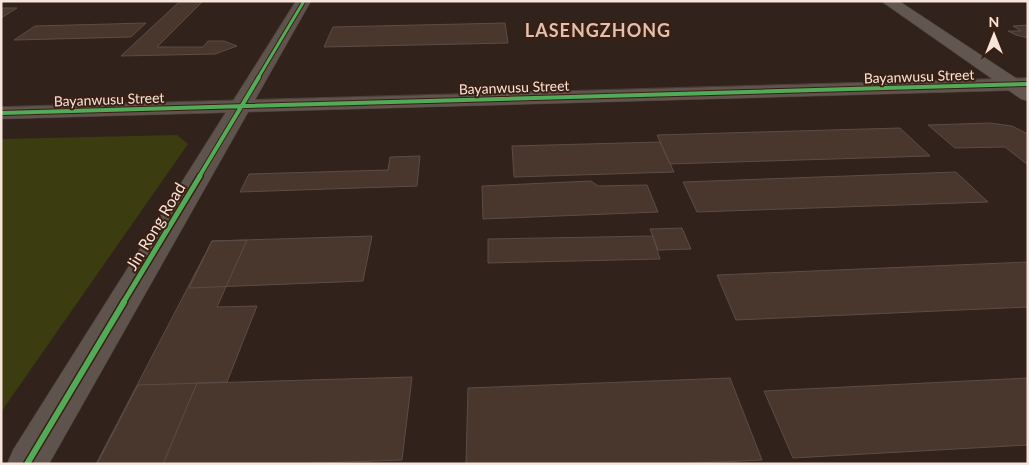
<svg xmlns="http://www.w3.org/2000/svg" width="1029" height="465" font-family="Lato,sans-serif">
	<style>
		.green { fill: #3b3c10 }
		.building { fill: #49372e; stroke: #5a4d47 }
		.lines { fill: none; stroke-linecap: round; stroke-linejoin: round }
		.minor-casing { stroke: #4d3f3a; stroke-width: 1 }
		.tertiary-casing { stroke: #4d3f3a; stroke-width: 1 }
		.secondary-casing { stroke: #4d3f3a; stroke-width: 1 }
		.minor { fill: #5f534e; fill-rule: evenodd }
		.tertiary { fill: #5f534e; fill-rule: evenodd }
		.secondary { fill: #625750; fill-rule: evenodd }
		.cycleway-far3-casing { stroke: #3a1f12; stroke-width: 5 }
		.cycleway-far2-casing { stroke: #3a1f12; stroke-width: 6 }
		.cycleway-far1-casing { stroke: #3a1f12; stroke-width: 8 }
		.cycleway-casing { stroke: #3a1f12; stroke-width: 9 }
		.cycleway-far3 { stroke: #51ab58; stroke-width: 3 }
		.cycleway-far2 { stroke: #51ab58; stroke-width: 4 }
		.cycleway-far1 { stroke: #51ab58; stroke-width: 5 }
		.cycleway { stroke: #51ab58; stroke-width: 6 }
		.labels { text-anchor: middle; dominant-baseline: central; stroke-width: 4; stroke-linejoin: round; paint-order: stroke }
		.far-street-label { font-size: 14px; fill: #f7e4db; stroke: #3a1f12 }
		.street-label { font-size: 16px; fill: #f7e4db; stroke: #3a1f12 }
		.far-district-label { font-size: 18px; font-weight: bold; letter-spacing: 1px; fill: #e3bfaf; stroke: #3a1f12 }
	</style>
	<rect width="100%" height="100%" fill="#31221b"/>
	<path class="green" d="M 177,135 L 188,144 L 1,412 L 1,139 Z"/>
	<path class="building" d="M 180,1 L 203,1 L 157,47 L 203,47 L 208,41 L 224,41 L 237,46 L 215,54 L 121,56 Z
		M 1,8 L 17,8 L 1,18 Z
		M 146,23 L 131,37 L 14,40 L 35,26 Z
		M 505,23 L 508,43 L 324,47 L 333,27 Z
		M 1028,25 L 1028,38 L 1016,35 L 1008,31 L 1021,31 L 1013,26 Z
		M 990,123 L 1012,126 L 1028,134 L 1028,165 L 1005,147 L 955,148 L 928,125 Z
		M 900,128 L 930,156 L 670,164 L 657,135 Z
		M 660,142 L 674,172 L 514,177 L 512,146 Z
		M 420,156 L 417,186 L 240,192 L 249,174 L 388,170 L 390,157 Z
		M 956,172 L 988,202 L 697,212 L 683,182 Z
		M 591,181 L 598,186 L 647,185 L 658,212 L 483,219 L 482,186 Z
		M 682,228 L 691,249 L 658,250 L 650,229 Z
		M 372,236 L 363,281 L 189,288 L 212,241 Z
		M 653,236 L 660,259 L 488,263 L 488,239 Z
		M 247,240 L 217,307 L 257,306 L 227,382 L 197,383 L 163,464 L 96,464 L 212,241 Z
		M 1028,262 L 1028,307 L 736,320 L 717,275 Z
		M 412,377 L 402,460 L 291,464 L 97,464 L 138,385 Z
		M 730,378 L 762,460 L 678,464 L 466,464 L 468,388 Z
		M 1028,378 L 1028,445 L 793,458 L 764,391 Z"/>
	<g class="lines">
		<defs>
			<path id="minor" d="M 296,1 L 311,1 L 49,464 L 7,464 L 13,450 Z"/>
			<path id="tertiary" d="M 1028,78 L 1028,90 L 1,119 L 1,107 Z"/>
			<path id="secondary" d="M 881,1 L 899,1 L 1028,86 L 1028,101 L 1021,99 Z"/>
		</defs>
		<use href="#minor" class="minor-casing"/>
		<use href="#tertiary" class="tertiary-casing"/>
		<use href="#secondary" class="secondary-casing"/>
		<use href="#minor" class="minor"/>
		<use href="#tertiary" class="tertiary"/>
		<use href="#secondary" class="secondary"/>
		<defs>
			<path id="cycleway-far3" d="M 258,78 L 304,1"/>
			<path id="cycleway-far2" d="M 1,113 L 1028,84
				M 199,177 L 259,77"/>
			<path id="cycleway-far1" d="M 123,303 L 200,176"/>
			<path id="cycleway" d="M 27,464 L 124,302"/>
		</defs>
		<use href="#cycleway-far3" class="cycleway-far3-casing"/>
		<use href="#cycleway-far2" class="cycleway-far2-casing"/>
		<use href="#cycleway-far1" class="cycleway-far1-casing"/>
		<use href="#cycleway" class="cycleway-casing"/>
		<use href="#cycleway-far3" class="cycleway-far3"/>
		<use href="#cycleway-far2" class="cycleway-far2"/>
		<use href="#cycleway-far1" class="cycleway-far1"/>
		<use href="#cycleway" class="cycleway"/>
	</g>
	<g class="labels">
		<g class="far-street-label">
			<text transform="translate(919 76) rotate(-2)">Bayanwusu Street</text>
			<text transform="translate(514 87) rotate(-2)">Bayanwusu Street</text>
			<text transform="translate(109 99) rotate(-2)">Bayanwusu Street</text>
		</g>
		<g class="street-label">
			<text transform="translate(155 226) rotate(-59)">Jin Rong Road</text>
		</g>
		<g class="far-district-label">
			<text x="598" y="30">LASENGZHONG</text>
		</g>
	</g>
	<rect width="1029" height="465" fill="none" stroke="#f7e4db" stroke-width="5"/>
	<g transform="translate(994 35)" stroke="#3a1f12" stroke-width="4" paint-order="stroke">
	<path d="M0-4L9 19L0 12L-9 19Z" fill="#f7e4db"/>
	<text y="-8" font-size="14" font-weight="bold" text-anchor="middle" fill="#f7e4db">N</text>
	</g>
</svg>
